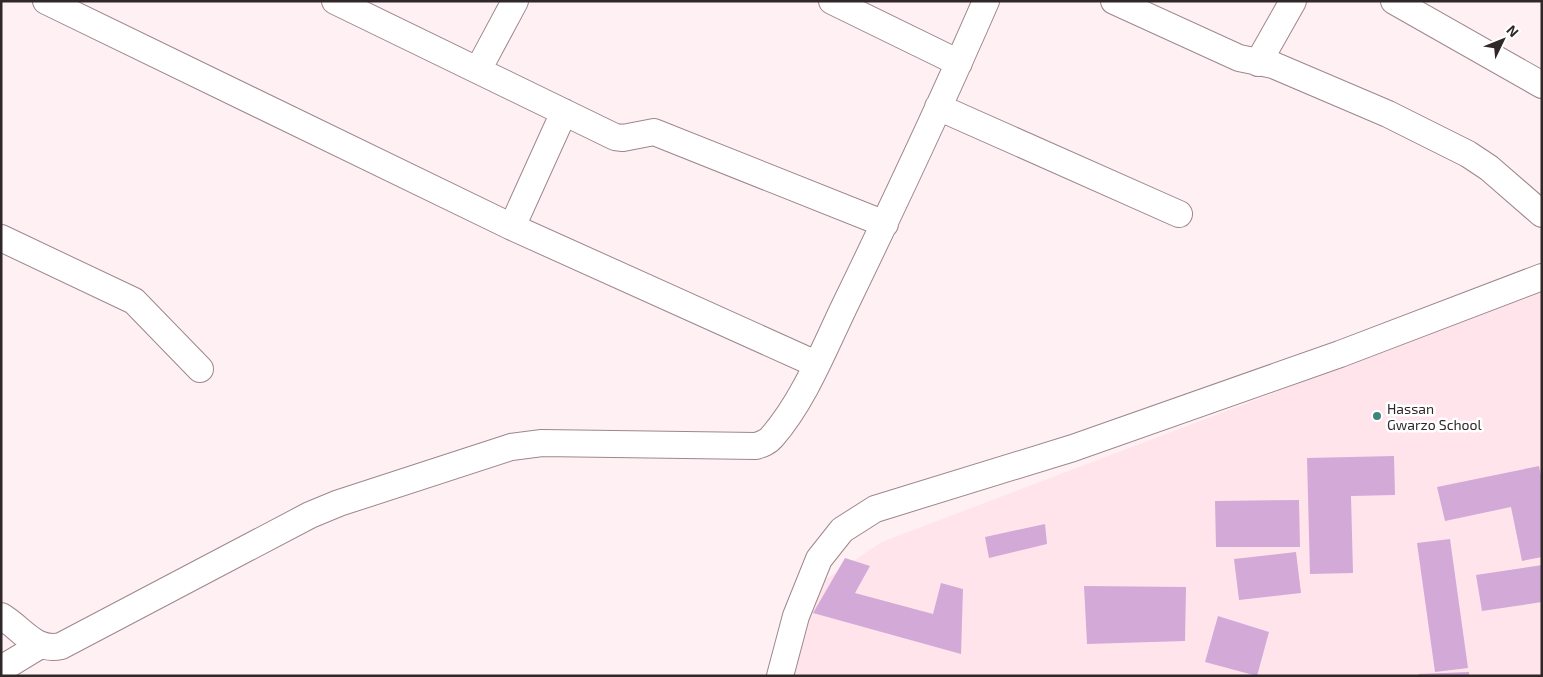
<svg xmlns="http://www.w3.org/2000/svg" width="1543" height="677" font-family="'Exo 2',sans-serif">
	<style>
		.built { fill: #ffe4ec }
		.building { fill: #d3a9d8 }
		.lines { fill: none; stroke-linecap: round; stroke-linejoin: round }
		.minor-casing { stroke: #9d878e; stroke-width: 28 }
		.minor { stroke: #fff; stroke-width: 26 }
		.poi-dot { fill: #3f857b; stroke: #fff; stroke-width: 2 }
		.labels { text-anchor: middle; dominant-baseline: central; stroke-width: 5; stroke-linejoin: round; paint-order: stroke }
		.poi-label { font-size: 14px; fill: #302729; stroke: #fff; text-anchor: start }
	</style>
	<rect width="100%" height="100%" fill="#fff0f4"/>
	<path class="built" d="M 1542,291 L 1542,676 L 789,676 L 820,583 L 882,542 Z"/>
	<path class="building" d="M 1394,456 L 1395,495 L 1351,496 L 1353,573 L 1310,574 L 1307,458 Z
		M 1539,466 L 1542,481 L 1542,557 L 1522,561 L 1511,507 L 1445,521 L 1437,487 Z
		M 1299,500 L 1300,547 L 1216,547 L 1215,501 Z
		M 1045,524 L 1047,544 L 989,558 L 985,537 Z
		M 1450,539 L 1468,668 L 1435,672 L 1417,543 Z
		M 1296,552 L 1301,593 L 1239,600 L 1234,559 Z
		M 845,558 L 870,566 L 855,593 L 933,614 L 941,583 L 963,589 L 961,654 L 813,613 Z
		M 1542,565 L 1542,602 L 1482,611 L 1476,575 Z
		M 1084,586 L 1186,587 L 1185,641 L 1087,644 Z
		M 1218,616 L 1269,632 L 1257,676 L 1205,662 Z
		M 1469,672 L 1469,676 L 1419,676 L 1418,674 Z"/>
	<g class="lines">
		<defs>
			<path id="minor" d="M 46,1 L 512,227 L 816,364
				M 335,1 L 615,137 L 623,138 L 654,132 L 885,224
				M 832,1 L 959,63
				M 1114,1 L 1239,58 L 1273,65 L 1388,114 L 1468,154 L 1489,168 L 1542,214
				M 1394,1 L 1542,85
				M 1258,63 L 1293,1
				M 478,70 L 515,1
				M 938,107 L 1179,214
				M 512,227 L 564,112
				M 1,238 L 134,301 L 200,369
				M 1,616 C 22,628 34,652 61,646 L 310,515 L 339,503 L 511,447 L 542,443 L 756,446 C 762,444 768,442 772,437 C 805,399 825,346 847,301 C 895,202 942,102 986,1
				M 1,669 L 39,646
				M 780,676 L 796,616 L 819,559 L 842,530 L 875,509 L 1073,448 L 1340,354 L 1542,277"/>
		</defs>
		<use href="#minor" class="minor-casing"/>
		<use href="#minor" class="minor"/>
	</g>
	<circle class="poi-dot" cx="1377" cy="416" r="5"/>
	<g class="labels">
		<g class="poi-label">
			<text x="1387" y="408">Hassan<tspan x="1387" dy="16">Gwarzo School</tspan></text>
		</g>
	</g>
	<rect width="1543" height="677" fill="none" stroke="#302729" stroke-width="5"/>
	<g transform="translate(1503 40) rotate(47)" stroke="#ffffff" stroke-width="4" paint-order="stroke">
	<path d="M0-4L9 19L0 12L-9 19Z" fill="#302729"/>
	<text y="-8" font-size="14" font-weight="bold" text-anchor="middle" fill="#302729">N</text>
	</g>
</svg>
